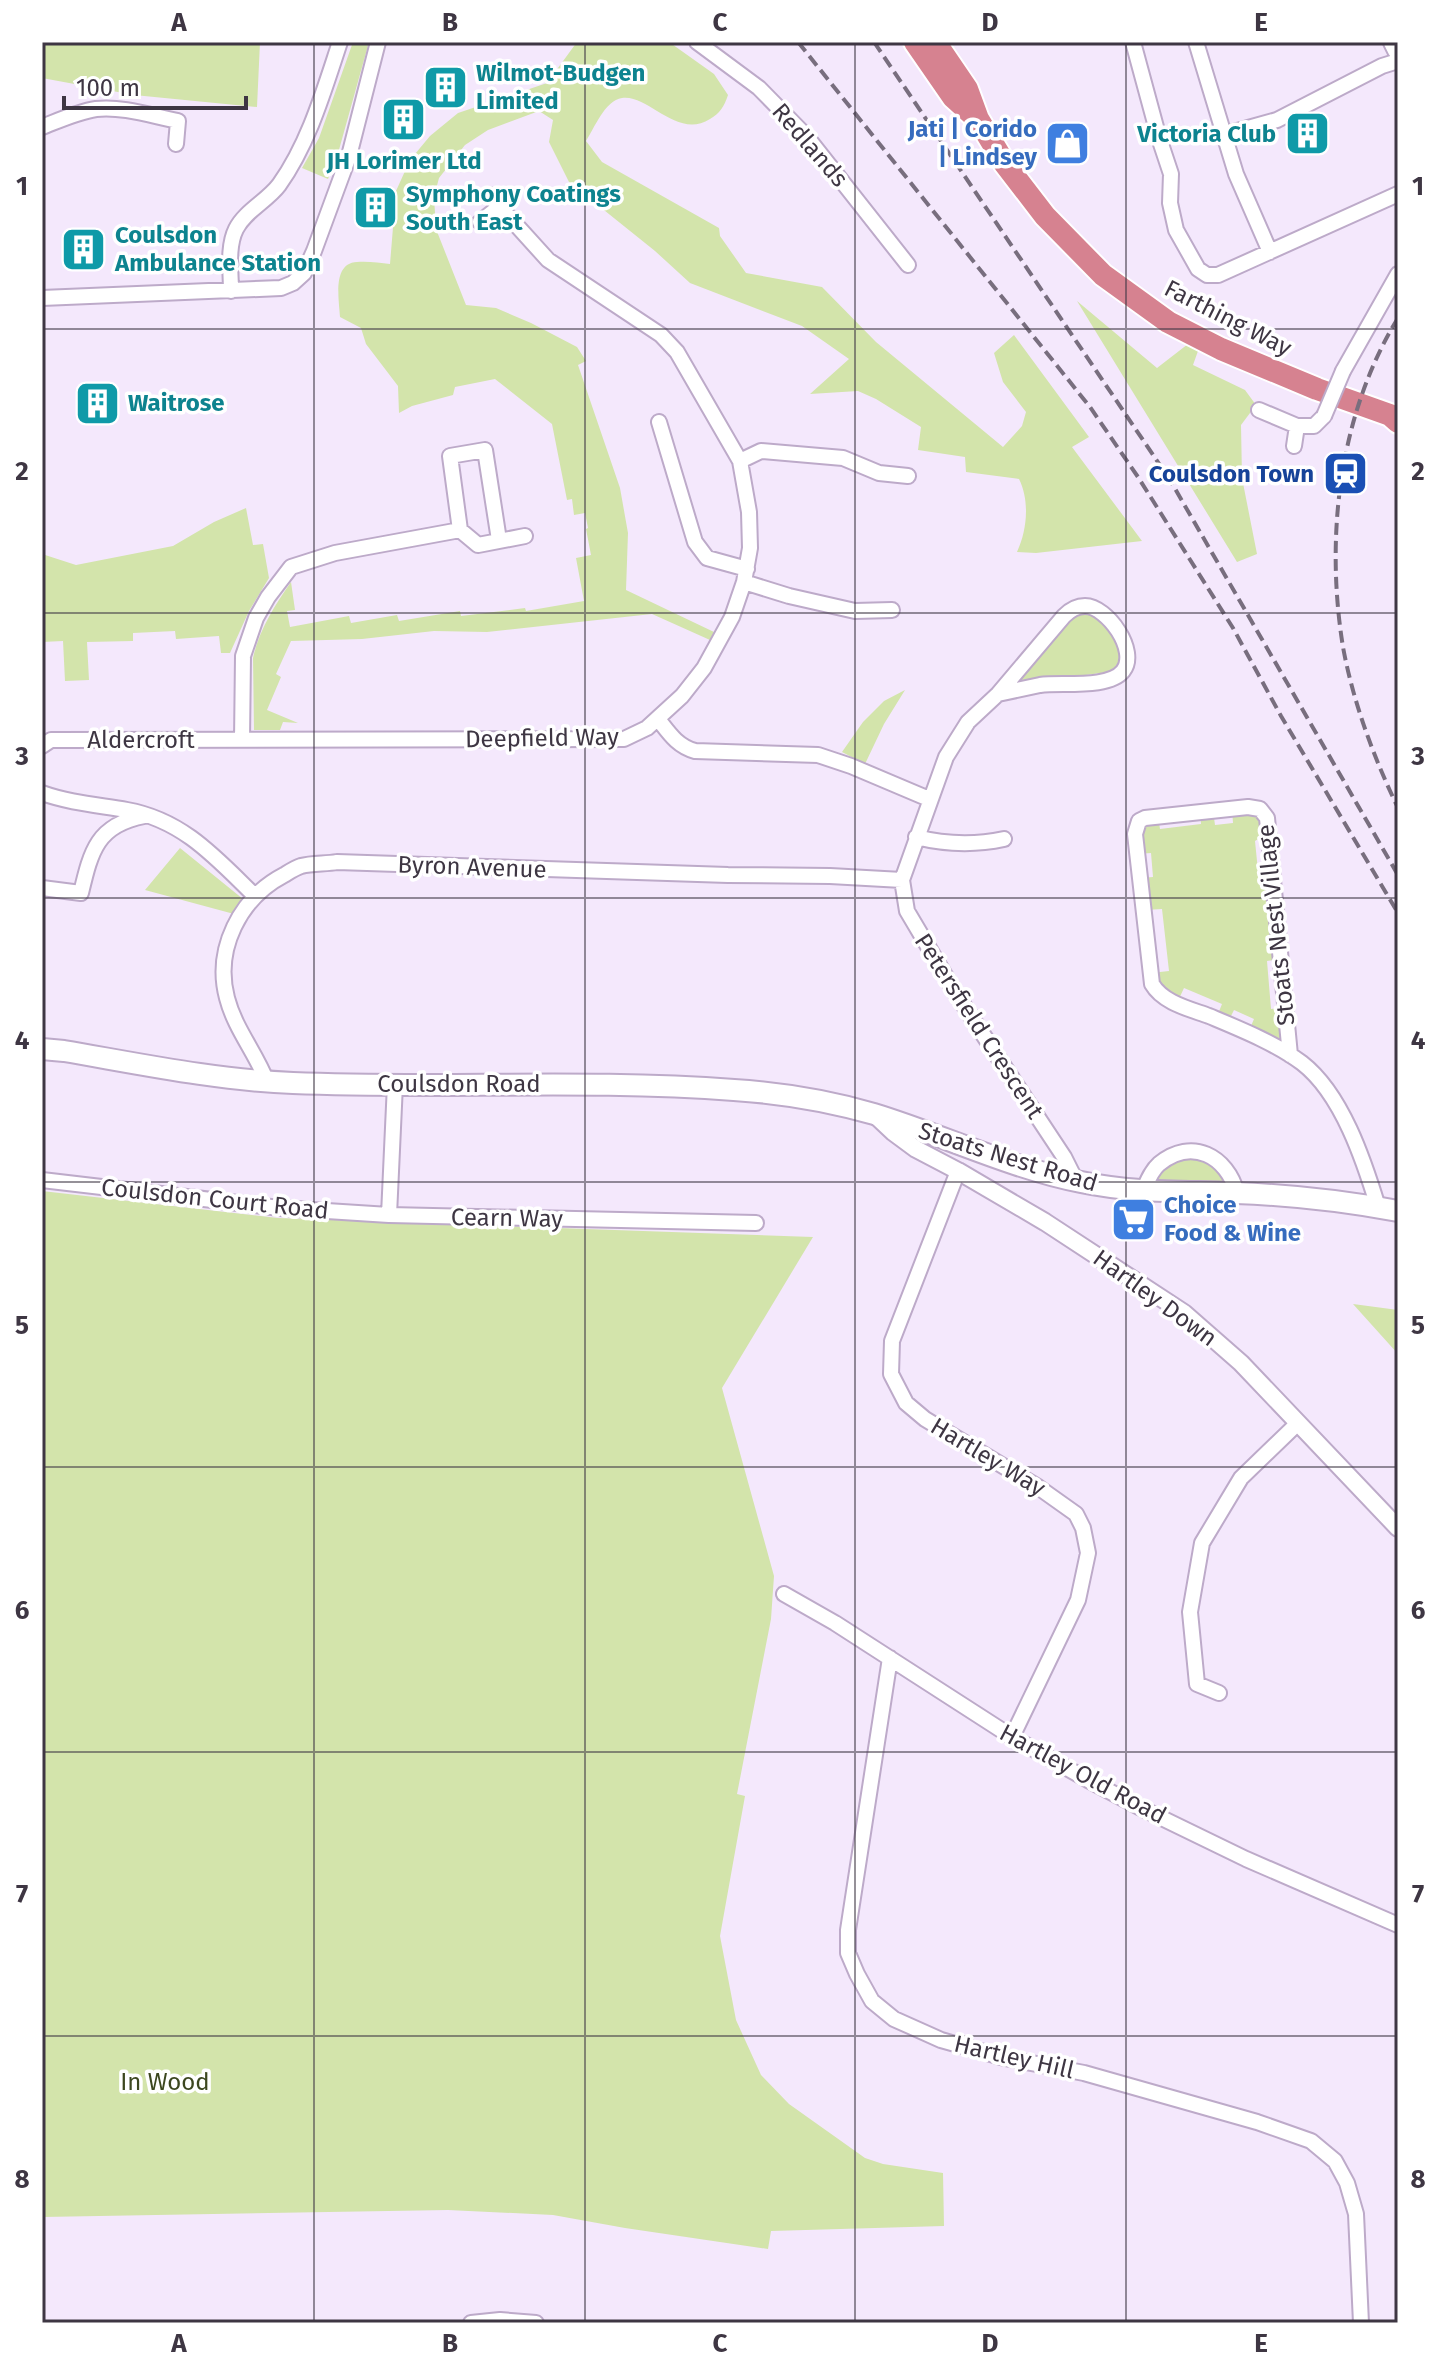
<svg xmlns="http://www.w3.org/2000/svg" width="1440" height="2365" font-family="'Fira Sans',sans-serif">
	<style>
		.green { fill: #d3e4ab }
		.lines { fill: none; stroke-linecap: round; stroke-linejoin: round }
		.minor-casing { stroke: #bdaac9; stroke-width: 18 }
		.tertiary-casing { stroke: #bdaac9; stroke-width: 20 }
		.secondary-casing { stroke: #bdaac9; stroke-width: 24 }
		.trunk-casing { stroke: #fff; stroke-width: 26 }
		.minor { stroke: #fff; stroke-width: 14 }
		.tertiary { stroke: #fff; stroke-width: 16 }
		.secondary { stroke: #fff; stroke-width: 20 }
		.trunk { stroke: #d68290; stroke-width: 22 }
		.rail { stroke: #786e7e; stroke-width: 4; stroke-dasharray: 12 6; stroke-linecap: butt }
		.minor-bridge-casing { stroke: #bdaac9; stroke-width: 18; stroke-linecap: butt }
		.minor-bridge { stroke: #fff; stroke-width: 14 }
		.grid { fill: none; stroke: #3e3643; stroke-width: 2; stroke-opacity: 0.55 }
		.labels { text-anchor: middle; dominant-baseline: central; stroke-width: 7; stroke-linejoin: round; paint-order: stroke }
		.culture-label { font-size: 24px; font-weight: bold; fill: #0d838f; stroke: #fff; text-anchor: start }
		.shop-label { font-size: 24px; font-weight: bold; fill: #366cbe; stroke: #fff; text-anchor: end }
		.street-label { font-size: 24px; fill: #3e3643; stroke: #fff }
		.transit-label { font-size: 24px; font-weight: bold; fill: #164399; stroke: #fff; text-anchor: end }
		.park-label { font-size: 24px; fill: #3c471f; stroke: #fff }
		.neatline { fill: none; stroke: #3e3643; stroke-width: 3 }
		.grid-label { font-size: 26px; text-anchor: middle; font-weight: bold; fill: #3e3643 }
	</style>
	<rect width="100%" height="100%" fill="#f4e8fc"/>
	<path class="green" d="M 42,42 L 260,42 L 257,107 L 134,95 L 42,78 Z
		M 353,42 L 369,42 L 337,157 L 328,179 L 302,168 L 319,138 Z
		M 577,42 L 669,42 L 714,74 L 728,95 C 724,107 720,113 710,119 C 677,140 649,94 622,98 C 605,100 594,129 586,141 L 602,162 L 719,228 L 720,236 L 746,273 L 822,287 L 876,342 L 1003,447 L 1022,426 L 1026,412 L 1003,382 L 994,353 L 1014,335 L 1089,437 L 1072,447 L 1142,541 L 1036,553 L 1017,552 C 1027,531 1030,501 1019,479 L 966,472 L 965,457 L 918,450 L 921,427 L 876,399 L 858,391 L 810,394 L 849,359 L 802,326 L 690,283 L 655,251 L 569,182 L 549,142 L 553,120 L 539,111 L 488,130 L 465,145 L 439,178 L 434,197 L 436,229 L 466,305 L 496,308 L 531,323 L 577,347 L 586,361 L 578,365 L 620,488 L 628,533 L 626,590 L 714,632 L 710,640 L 652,614 L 487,632 L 434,631 L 362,639 L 291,641 L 276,674 L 281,677 L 267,710 L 298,723 L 283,722 L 280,730 L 254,730 L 253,658 C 259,630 275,605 291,582 L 295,610 L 287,611 L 290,627 L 349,616 L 351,623 L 397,615 L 399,621 L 460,611 L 461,616 L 525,608 L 526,611 L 584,601 L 576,558 L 591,555 L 586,529 L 588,528 L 585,513 L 574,515 L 572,499 L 567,500 L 552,424 L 495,379 L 455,387 L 453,395 L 412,406 L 399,413 L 398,386 L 366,344 L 361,328 L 340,317 C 339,299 332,263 357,262 C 368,261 380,263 390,264 L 396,191 L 410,160 L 430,136 L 458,113 L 547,83 Z
		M 1077,301 L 1157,368 L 1188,344 L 1198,351 L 1193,365 L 1245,390 L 1256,405 L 1241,425 L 1242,478 L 1257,554 L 1237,562 Z
		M 246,508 L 253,545 L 263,544 L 269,578 L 249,611 L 230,653 L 221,653 L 219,636 L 176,639 L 175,631 L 133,633 L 133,641 L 87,642 L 89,680 L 65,681 L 63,641 L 42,642 L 42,554 L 76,565 L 173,546 L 214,522 Z
		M 1088,611 C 1107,621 1116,639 1123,659 L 1115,671 L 1020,684 L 1017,682 L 1073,616 Z
		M 905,690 L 884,724 L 865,764 L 842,752 L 863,722 L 884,701 Z
		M 1232,809 L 1260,809 L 1268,833 L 1255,841 L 1259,881 L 1273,885 L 1279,959 L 1267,961 L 1271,1009 L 1285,1007 L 1290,1055 L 1248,1033 L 1254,1019 L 1234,1010 L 1227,1024 L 1216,1019 L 1222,1004 L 1184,988 L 1177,1003 L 1163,997 L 1151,973 L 1169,971 L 1162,909 L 1145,910 L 1140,878 L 1153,877 L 1151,853 L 1138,854 L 1137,827 L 1158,817 L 1160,829 L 1201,824 L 1200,812 L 1213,811 L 1215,825 L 1233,823 Z
		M 180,848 L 243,899 L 234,914 L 145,890 Z
		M 1206,1157 L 1231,1183 L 1151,1181 L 1171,1160 Z
		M 42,1191 L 278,1218 L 813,1237 L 722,1388 L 774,1576 L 771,1619 L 737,1794 L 745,1796 L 720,1936 L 736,2020 L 761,2075 L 789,2104 L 865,2158 L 883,2164 L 943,2173 L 944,2226 L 771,2231 L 768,2249 L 625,2228 L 553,2215 L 448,2210 L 42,2217 Z
		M 1353,1304 L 1398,1310 L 1398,1354 Z"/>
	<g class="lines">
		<defs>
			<path id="minor" d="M 697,42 L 759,88 L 807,137 L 908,265
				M 1133,42 L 1159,138 L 1171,174 L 1170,203 L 1176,230 L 1198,269 L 1207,275 L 1218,275 L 1398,194
				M 1196,42 L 1236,174 L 1270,252
				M 42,127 C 60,120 77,112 96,109 C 123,106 152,116 178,121 L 176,144
				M 1223,135 L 1277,120 L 1382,66 L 1398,61
				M 480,222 L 499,207
				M 231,291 C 231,272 227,247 236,229 C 245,211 267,201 279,185 C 309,143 324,90 340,42
				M 42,298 L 281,288 L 293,283 L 304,273 L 314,251 L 349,156 L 378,42
				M 1343,371 L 1398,274
				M 1259,410 L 1297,426 L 1314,426 L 1324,416
				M 659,422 L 695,542 L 707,558 L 747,569
				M 1294,446 L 1297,426
				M 740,461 L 761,451 L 843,458 L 879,473 L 908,476
				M 460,530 L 478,545 L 525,536
				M 744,582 L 789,596 L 855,611 L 892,610
				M 998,694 C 1012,691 1026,688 1040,685 C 1061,682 1109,689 1123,671 C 1139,651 1107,606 1085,606 C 1076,606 1070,610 1064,616 L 998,694 L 968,722 L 946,757 L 902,880 L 907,911 L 955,992 L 1064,1157 L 1076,1181
				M 658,719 C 669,733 677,746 695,751 L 818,755 L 851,766 L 929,799
				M 242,740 L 243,656 L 256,618 L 268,597 L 291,567 L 335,553 L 460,530 L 450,456 L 485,450 L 499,540
				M 42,746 L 51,740 L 624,739 L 647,728 L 682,696 L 704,668 L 732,617 L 744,582 L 750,548 L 749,512 L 740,461 L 677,352 L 661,335 L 548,260 L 489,195
				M 42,793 C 70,803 98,805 127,810 C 183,820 216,858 254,895
				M 916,837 C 944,844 976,845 1004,839
				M 42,888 L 81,893 C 91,851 97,825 144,816
				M 1290,1055 L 1267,818 L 1260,809 L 1248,807 L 1145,818 L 1139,821 L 1135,834 L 1152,984 C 1163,1003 1190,1009 1209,1016 C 1240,1029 1275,1043 1302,1063 C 1342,1094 1364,1161 1378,1207
				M 267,1082 C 256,1053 235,1029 227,998 C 214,949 240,898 284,875 C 289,872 295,868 301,866 C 312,863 326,864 337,862 L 728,875 L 830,876 L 902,880
				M 958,1171 L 892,1341 L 891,1374 L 906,1403 L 925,1419 L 1038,1487 L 1076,1514 L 1083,1528 L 1088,1553 L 1078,1600 L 1012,1737
				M 42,1180 L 280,1208 L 389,1215 L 756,1223
				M 1143,1191 C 1147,1182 1151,1171 1159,1164 C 1192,1137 1227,1156 1237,1193
				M 389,1215 L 395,1084
				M 784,1594 L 835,1623 L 1012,1737 L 1088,1780 L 1141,1808 L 1246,1859 L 1398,1925
				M 890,1658 L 848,1930 L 848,1953 L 857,1974 L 872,2001 L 894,2019 L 941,2040 L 1005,2058 L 1084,2073 L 1257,2122 L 1311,2141 L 1335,2161 L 1347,2183 L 1356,2214 L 1361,2323
				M 1219,1693 L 1197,1684 L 1190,1612 L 1202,1543 L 1241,1478 L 1298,1423
				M 471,2323 L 500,2320 L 536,2323"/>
			<path id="tertiary" d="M 876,1116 L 893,1132 L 916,1149 L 958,1171 L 1045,1222 L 1184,1313 L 1241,1363 L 1398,1528"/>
			<path id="secondary" d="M 1394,42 L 1398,50
				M 42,1049 L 64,1051 C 140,1064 216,1080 293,1083 C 440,1089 587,1079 734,1090 C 781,1093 829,1101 874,1114 C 943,1135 1010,1168 1081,1182 C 1133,1193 1183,1191 1236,1193 C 1290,1195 1345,1201 1398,1211"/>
			<path id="trunk" d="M 915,42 L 953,97 L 974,116
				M 935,42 L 967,89 L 978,119 L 1005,164 L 1045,216 L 1103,275 L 1168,322 L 1221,349 L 1317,389 L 1390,415 L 1398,422"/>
		</defs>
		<use href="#minor" class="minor-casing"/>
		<use href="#tertiary" class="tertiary-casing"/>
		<use href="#secondary" class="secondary-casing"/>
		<use href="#trunk" class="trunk-casing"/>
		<use href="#minor" class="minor"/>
		<use href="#tertiary" class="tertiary"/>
		<use href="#secondary" class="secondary"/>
		<use href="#trunk" class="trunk"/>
		<path class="rail" d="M 798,42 L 1090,407 L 1138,477 L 1233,628 L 1281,716 L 1398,913
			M 874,42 L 1170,480 L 1398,875
			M 1398,318 C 1339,414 1325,537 1343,647 C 1353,702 1374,758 1398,808"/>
		<defs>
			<path id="minor-bridge" d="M 1324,416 L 1343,371"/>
		</defs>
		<use href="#minor-bridge" class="minor-bridge-casing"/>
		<use href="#minor-bridge" class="minor-bridge"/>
	</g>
	<path class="grid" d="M 314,42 L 314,2323M 585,42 L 585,2323M 855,42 L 855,2323M 1126,42 L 1126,2323M 42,329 L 1398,329M 42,613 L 1398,613M 42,898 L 1398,898M 42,1182 L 1398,1182M 42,1467 L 1398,1467M 42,1752 L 1398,1752M 42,2036 L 1398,2036"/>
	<defs>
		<symbol id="building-square" viewBox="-11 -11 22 22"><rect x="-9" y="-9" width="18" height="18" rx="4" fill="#0f9aa8" stroke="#fff"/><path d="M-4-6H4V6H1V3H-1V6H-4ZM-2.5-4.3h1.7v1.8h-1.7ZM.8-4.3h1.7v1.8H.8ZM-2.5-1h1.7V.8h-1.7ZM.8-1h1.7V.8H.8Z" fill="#fff"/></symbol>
		<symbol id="shop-square" viewBox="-11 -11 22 22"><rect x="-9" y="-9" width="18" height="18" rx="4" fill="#3f7fe0" stroke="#fff"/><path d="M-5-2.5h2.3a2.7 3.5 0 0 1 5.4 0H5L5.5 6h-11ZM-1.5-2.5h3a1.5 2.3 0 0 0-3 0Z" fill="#fff"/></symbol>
		<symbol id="station-square" viewBox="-11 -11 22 22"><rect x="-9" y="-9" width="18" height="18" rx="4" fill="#1a4fb4" stroke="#fff"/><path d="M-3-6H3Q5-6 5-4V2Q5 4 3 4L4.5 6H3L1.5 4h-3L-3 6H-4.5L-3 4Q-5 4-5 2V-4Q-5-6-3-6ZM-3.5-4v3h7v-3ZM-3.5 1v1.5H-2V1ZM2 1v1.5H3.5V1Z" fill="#fff"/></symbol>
		<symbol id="supermarket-square" viewBox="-11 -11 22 22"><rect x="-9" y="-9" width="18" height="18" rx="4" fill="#3f7fe0" stroke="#fff"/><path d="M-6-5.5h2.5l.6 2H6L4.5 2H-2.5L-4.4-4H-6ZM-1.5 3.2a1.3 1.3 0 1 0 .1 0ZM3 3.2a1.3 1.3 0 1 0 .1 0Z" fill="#fff"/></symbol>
	</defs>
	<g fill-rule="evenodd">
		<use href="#building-square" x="420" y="62" width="51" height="51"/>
		<use href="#building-square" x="378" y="94" width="51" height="51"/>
		<use href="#building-square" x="1282" y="108" width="51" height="51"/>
		<use href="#shop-square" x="1042" y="118" width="51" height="51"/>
		<use href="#building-square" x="350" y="182" width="51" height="51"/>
		<use href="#building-square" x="58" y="224" width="51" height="51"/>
		<use href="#building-square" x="72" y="378" width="51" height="51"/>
		<use href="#station-square" x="1320" y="448" width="51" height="51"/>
		<use href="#supermarket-square" x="1108" y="1194" width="51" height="51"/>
	</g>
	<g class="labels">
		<g class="culture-label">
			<text x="476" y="73">Wilmot-Budgen<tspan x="476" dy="28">Limited</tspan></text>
			<text x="1276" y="134" text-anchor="end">Victoria Club</text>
			<text x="404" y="161" text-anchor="middle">JH Lorimer Ltd</text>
			<text x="406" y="194">Symphony Coatings<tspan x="406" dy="28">South East</tspan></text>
			<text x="115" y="235">Coulsdon<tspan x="115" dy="28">Ambulance Station</tspan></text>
			<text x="128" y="403">Waitrose</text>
		</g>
		<g class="shop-label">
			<text x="1037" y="129">Jati | Corido<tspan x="1037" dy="28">| Lindsey</tspan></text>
			<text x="1164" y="1205" text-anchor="start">Choice<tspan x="1164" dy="28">Food &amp; Wine</tspan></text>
		</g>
		<g class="street-label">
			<text transform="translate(810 145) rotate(49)">Redlands</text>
			<text transform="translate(1228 318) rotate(27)">Farthing Way</text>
			<text transform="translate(542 738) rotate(-1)">Deepfield Way</text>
			<text x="141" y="740">Aldercroft</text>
			<text transform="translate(472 867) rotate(2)">Byron Avenue</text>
			<text transform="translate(1276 925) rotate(-96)">Stoats Nest Village</text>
			<text transform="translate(979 1026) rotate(57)">Petersfield Crescent</text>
			<text x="459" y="1084">Coulsdon Road</text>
			<text transform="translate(1008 1157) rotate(17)">Stoats Nest Road</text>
			<text transform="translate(215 1199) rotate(6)">Coulsdon Court Road</text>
			<text transform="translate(507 1218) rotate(1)">Cearn Way</text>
			<text transform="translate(1155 1298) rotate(36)">Hartley Down</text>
			<text transform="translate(988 1457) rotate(31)">Hartley Way</text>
			<text transform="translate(1083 1774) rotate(28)">Hartley Old Road</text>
			<text transform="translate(1014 2057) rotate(13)">Hartley Hill</text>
		</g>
		<g class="transit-label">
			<text x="1314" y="474">Coulsdon Town</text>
		</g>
		<g class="park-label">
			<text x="165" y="2082">In Wood</text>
		</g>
	</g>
	<rect width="1440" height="2365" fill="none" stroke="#ffffff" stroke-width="88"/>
	<path d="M64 96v12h182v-12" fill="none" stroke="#3e3643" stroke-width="4"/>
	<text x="76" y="96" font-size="24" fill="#3e3643" stroke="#ffffff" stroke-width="6" paint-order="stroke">100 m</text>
	<rect x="44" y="44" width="1352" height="2277" class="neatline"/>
	<g class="grid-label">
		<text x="179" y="31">A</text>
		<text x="450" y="31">B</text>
		<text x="720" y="31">C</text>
		<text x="990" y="31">D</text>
		<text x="1261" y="31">E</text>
		<text x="22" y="195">1</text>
		<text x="1418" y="195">1</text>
		<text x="22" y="480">2</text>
		<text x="1418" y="480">2</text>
		<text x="22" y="765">3</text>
		<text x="1418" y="765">3</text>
		<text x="22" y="1049">4</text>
		<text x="1418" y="1049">4</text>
		<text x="22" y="1334">5</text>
		<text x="1418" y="1334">5</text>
		<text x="22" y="1619">6</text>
		<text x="1418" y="1619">6</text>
		<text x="22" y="1903">7</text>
		<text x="1418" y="1903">7</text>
		<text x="22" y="2188">8</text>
		<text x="1418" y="2188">8</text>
		<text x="179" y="2352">A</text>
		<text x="450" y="2352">B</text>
		<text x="720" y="2352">C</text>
		<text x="990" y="2352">D</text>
		<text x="1261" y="2352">E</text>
	</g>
</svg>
